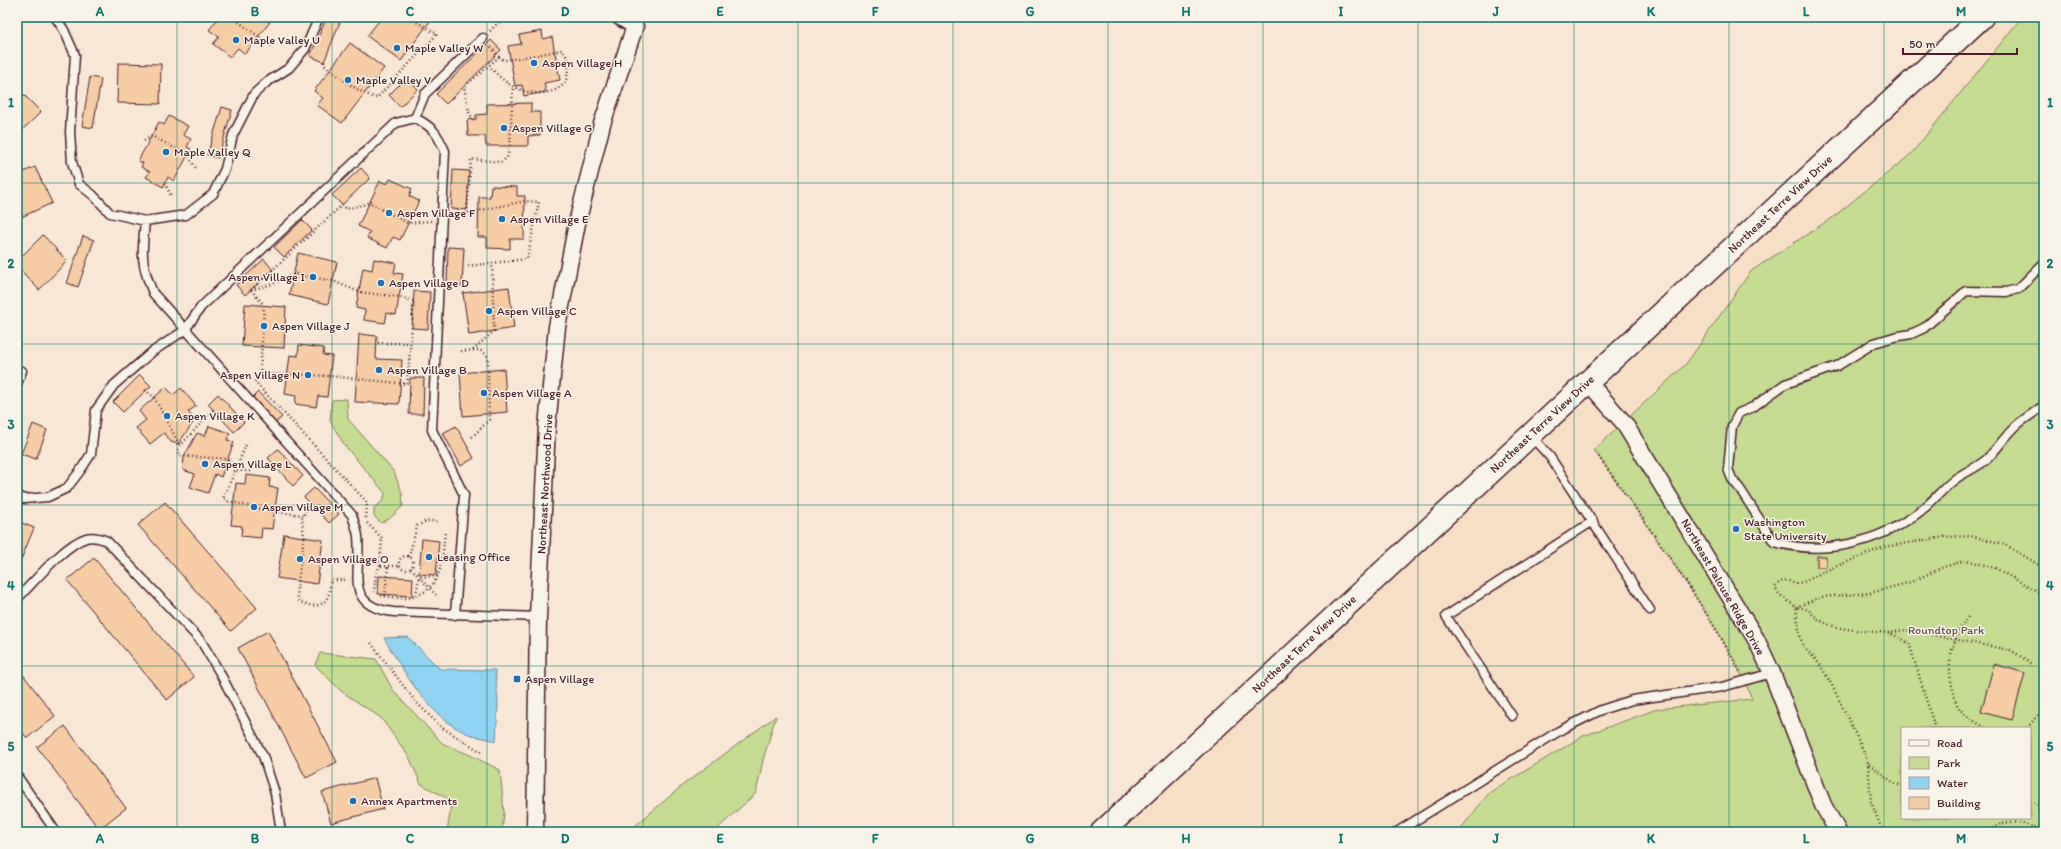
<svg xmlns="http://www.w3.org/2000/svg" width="2061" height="849" font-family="Itim,sans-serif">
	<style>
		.built { fill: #f7dfc6; fill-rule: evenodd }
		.green { fill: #c4db91; stroke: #877d5e; fill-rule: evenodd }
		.water { fill: #8fd2f1; stroke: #738aa2 }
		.building { fill: #f6cca5; stroke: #4a1f2b }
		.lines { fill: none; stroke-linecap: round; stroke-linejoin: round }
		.lane-casing { stroke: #4a1f2b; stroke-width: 11 }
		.street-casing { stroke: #4a1f2b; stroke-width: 19 }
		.secondary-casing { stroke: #4a1f2b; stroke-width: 25 }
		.path { stroke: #4a1f2b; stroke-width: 2.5; stroke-dasharray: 1 3; stroke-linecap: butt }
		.lane { stroke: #f7f3e8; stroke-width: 8 }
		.street { stroke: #f7f3e8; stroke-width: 16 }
		.secondary { stroke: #f7f3e8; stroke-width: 22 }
		.grid { fill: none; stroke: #0f766e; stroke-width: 1; stroke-opacity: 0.55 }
		.poi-dot { fill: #1f6fb2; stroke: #f7f3e8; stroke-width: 1.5 }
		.labels { text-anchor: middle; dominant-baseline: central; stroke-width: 3; stroke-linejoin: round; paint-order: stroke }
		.poi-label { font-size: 12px; fill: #4a1f2b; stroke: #f7f3e8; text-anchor: start }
		.street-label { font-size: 12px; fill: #4a1f2b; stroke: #f7f3e8 }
		.park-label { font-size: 12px; fill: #684e44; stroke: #f7f3e8 }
		.neatline { fill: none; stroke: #0f766e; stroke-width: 1.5 }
		.grid-label { font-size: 13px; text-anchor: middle; font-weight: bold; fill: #0f766e }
	</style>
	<rect width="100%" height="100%" fill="#f7e7d4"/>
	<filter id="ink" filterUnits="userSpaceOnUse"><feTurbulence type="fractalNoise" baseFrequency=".025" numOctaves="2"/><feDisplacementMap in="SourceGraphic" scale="8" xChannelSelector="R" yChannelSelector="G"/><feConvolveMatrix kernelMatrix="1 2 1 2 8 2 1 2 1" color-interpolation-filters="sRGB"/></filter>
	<g filter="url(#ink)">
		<path class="built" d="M 1984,17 L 2044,17 L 2044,832 L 1105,832 ZM 1902,728 L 2030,728 L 2030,818 L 1902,818 Z"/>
		<path class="green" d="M 2022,17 L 2044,17 L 2044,832 L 1458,832 L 1490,792 L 1583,736 L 1657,709 L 1752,699 C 1737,660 1714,625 1691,590 C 1660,543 1627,497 1594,450 L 1686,364 L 1751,271 L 1832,218 L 1911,154 ZM 1902,728 L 2030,728 L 2030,818 L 1902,818 Z
			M 347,399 L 348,419 L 394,472 L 402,493 L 403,506 L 389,519 L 381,523 L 374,516 L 374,508 L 383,501 L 385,493 L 345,446 L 330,421 L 332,400 Z
			M 320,653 L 376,659 L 393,690 L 442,743 L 470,755 L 500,770 L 504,812 L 502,832 L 447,832 L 452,801 L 421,784 L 409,757 L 381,718 L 341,691 L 315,665 Z
			M 776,716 L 763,760 L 756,793 L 714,832 L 628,832 L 684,784 Z"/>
		<path class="water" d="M 408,637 L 440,669 L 495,670 L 498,703 L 496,741 C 486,738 475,737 466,733 C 430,718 403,671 384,638 Z"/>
		<path class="building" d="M 219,17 L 268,17 L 266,20 L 270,22 L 245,54 L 238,48 L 230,57 L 213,44 L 219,37 L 209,30 Z
			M 327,17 L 342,17 L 324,62 L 310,56 Z
			M 382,17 L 433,17 L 401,61 L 367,36 Z
			M 542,31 L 543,39 L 552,37 L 560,80 L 544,83 L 546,92 L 524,96 L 522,85 L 515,86 L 508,46 L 521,44 L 519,35 Z
			M 491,40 L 501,50 L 446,104 L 436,94 Z
			M 350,43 L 384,68 L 342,123 L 317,105 L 323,98 L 314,91 Z
			M 118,63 L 161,64 L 160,104 L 117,103 Z
			M 90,77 L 101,79 L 93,128 L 82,126 Z
			M 407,77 L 418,89 L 400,107 L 389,95 Z
			M 17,88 L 41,112 L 17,135 Z
			M 531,103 L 531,112 L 540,112 L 540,135 L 528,136 L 528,146 L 486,146 L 485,136 L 468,136 L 467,120 L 476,119 L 476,115 L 487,114 L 487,104 Z
			M 222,107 L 232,110 L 218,158 L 207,155 Z
			M 169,116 L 188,126 L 183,135 L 191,139 L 187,147 L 191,149 L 174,181 L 168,177 L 163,187 L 146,177 L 150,172 L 141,167 L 143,163 L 138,161 L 159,122 L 164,125 Z
			M 35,167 L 52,203 L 17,219 L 17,175 Z
			M 361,168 L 370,178 L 342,205 L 332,195 Z
			M 453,170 L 469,171 L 467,210 L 451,209 Z
			M 390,179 L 412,189 L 409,196 L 419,201 L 400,240 L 393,237 L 387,248 L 367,238 L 370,232 L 358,226 L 380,181 L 387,184 Z
			M 491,186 L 517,187 L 517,196 L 525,196 L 524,239 L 510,239 L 510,249 L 487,248 L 487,237 L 478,237 L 479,197 L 490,197 Z
			M 302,220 L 312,230 L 284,257 L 274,247 Z
			M 43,235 L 67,261 L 39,290 L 17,266 L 17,261 Z
			M 83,236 L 94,240 L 78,287 L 67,283 Z
			M 448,247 L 464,248 L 462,286 L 447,285 Z
			M 298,253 L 337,262 L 328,304 L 289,295 Z
			M 264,259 L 273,270 L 245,295 L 236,285 Z
			M 374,259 L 396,263 L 394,273 L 403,274 L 396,315 L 387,313 L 385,323 L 364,320 L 365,310 L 356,308 L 363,268 L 372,270 Z
			M 509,287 L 514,328 L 469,335 L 463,293 Z
			M 414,291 L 430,292 L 428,329 L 412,328 Z
			M 245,304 L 286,307 L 284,348 L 242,346 Z
			M 359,334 L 377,336 L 376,359 L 402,360 L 399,404 L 355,402 Z
			M 299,345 L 324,348 L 323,355 L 332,356 L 327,397 L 318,396 L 316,407 L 295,404 L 296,396 L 285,394 L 290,355 L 298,356 Z
			M 504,369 L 507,412 L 463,416 L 460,373 Z
			M 140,375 L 151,386 L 123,412 L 113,402 Z
			M 410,378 L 424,378 L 423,414 L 409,414 Z
			M 166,387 L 173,395 L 181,388 L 196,406 L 188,412 L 195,420 L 178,444 L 171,442 L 164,433 L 150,444 L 136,428 L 146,420 L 139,411 Z
			M 258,392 L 282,417 L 273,425 L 249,401 Z
			M 218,394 L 244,422 L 234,432 L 208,404 Z
			M 33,424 L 47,430 L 36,459 L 21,454 Z
			M 209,426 L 230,433 L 227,440 L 234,442 L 221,477 L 215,474 L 208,493 L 190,487 L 195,474 L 183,470 L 184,457 L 197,433 L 205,436 Z
			M 456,426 L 474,458 L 461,466 L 443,433 Z
			M 278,449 L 303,476 L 293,486 L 268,458 Z
			M 246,475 L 270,478 L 269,487 L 278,488 L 272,529 L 262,528 L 261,538 L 241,536 L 242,526 L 231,525 L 236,483 L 245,484 Z
			M 314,488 L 339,514 L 329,523 L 304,497 Z
			M 165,502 L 257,608 L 231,631 L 138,525 Z
			M 17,521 L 34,528 L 20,562 L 17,561 Z
			M 284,534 L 323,540 L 317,584 L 277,578 Z
			M 422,539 L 439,541 L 436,575 L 419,574 Z
			M 1817,556 L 1826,556 L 1826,567 L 1817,567 Z
			M 94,558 L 194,677 L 167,700 L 67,580 Z
			M 379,576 L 413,578 L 412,596 L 378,594 Z
			M 268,631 L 337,762 L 306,778 L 238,648 Z
			M 1994,664 L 2025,673 L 2012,720 L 1981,712 Z
			M 17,667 L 55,716 L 27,738 L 17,726 Z
			M 65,726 L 126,808 L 99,829 L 37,747 Z
			M 375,778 L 383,809 L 331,823 L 322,792 Z"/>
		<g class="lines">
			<defs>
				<path id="lane" d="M 55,17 L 64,30 L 75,55 L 70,132 L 72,162 L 79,184 L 93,195 L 110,213 L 145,221 L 186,215 L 213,194 L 225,169 L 233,135 L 254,94 L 267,82 L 289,68 L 305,49 L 319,17
					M 415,118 C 433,127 437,133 445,151 L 432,430 L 464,495 L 455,615
					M 145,221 C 142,254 140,262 153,293 L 352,515 C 354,522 357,529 358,536 C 362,572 342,606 394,612 L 538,617
					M 2044,263 L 2018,289 L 2006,292 L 1966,291 L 1924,328 L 1911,334 L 1894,337 L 1874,343 L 1837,366 L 1785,384 L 1753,407 L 1739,413 L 1732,426 L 1728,469 L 1732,479 L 1740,489 L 1774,542 C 1825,556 1876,543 1918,513 C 1931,504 1941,490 1954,480 C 1964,472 1977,468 1987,459 C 1998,448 2006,435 2017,425 C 2026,417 2036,412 2044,405
					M 17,384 L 22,371
					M 1531,436 L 1550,457 L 1650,610
					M 17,496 L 24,499 L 48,497 L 67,488 L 80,471 L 91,454 L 96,410 L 114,385 L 152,352 L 185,330 L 201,307 L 396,123 L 415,118 L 425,94 L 483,38
					M 17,599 C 34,582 64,545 86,538 C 93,536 100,538 107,541 L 201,641 L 220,673 L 263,756 L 275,793 L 281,832
					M 1512,716 L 1446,616 L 1593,521
					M 17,776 L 56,832
					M 1397,832 L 1559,731 L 1601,710 L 1632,700 L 1722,687 L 1772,673"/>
				<path id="street" d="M 1588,382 L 1624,423 L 1756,639 L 1772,673 L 1823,805 L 1838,832
					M 535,832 L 538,617 L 547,426 L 557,327 L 577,223 L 602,124 L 635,26 L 620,17"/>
				<path id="secondary" d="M 1102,832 L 1982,17"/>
			</defs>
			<use href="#lane" class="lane-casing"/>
			<use href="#street" class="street-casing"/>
			<use href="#secondary" class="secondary-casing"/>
			<path class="path" d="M 232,17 L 273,47
				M 490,31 L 504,17
				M 491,47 L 499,57
				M 324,62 L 324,65 C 340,77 358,93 377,98 L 437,34 L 408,17
				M 473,120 L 469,112 L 464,87 L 499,57 L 503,60 L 508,60 L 562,50 C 571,59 568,70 566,82 C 553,97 529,95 512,86 C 503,81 496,73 489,66
				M 144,141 L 152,136 L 188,155 L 197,170
				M 165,183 L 171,196
				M 467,213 L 471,159 L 501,162 L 507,158 L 510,146 L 513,87
				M 453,216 L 525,201 L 539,202 L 527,259 L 467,266
				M 251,290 L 273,284 L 294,274 L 333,281 L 359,292 L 399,297 L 414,301 L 407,384 L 330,376 L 287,374 L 260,375 L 255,382 L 364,499 L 367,503 L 366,519
				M 251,290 L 342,205 L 346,209 L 370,203 L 408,223 L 431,221
				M 251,290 L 264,305 L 260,375
				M 378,343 L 410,343
				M 473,350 L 494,331 L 492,263
				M 461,351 L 480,350 L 487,355 L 488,362 L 489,420 L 470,439
				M 145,390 L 154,397 L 180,446
				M 213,410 L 180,446 L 178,450 L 180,456 L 228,459 L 234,471 L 250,471 L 261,463
				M 246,445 L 223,499 L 227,501 L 275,512 L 303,515
				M 1594,450 C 1645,522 1698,594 1740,672
				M 310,503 L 302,518 L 304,537 L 297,589 L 298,600 C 307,607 323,609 328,596 C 330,592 330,585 331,580 L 347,580
				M 367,523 L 382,538 L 380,566 L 376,573 L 374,592
				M399 563a7 7 0 1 1 14 0a7 7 0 1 1-14 0Z
				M 409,557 L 417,526 L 426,521 L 438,521
				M 381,566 L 400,566
				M 411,568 L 436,595
				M 416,595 L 419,577 L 438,576
				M 381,596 C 391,596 403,600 412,597 C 444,589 442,557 445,531
				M 385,596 L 388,567
				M 1796,607 L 1821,597 L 1870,593 L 1911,582 L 1941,568 L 1966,560 L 1995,568 L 2044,595
				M 1798,607 L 1809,610 C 1824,632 1863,630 1887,633 C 1894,634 1903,640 1909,643 L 1935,728
				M 1968,617 C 1951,642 1945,663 1954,693 C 1955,698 1956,704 1959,708 C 1965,716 1977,723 1986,728
				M 1888,633 L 1906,630 L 2010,650 L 2022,657 L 2031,665
				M 371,643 L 415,701 L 441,727 L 483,753
				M 2027,728 L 2044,708
				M 1869,764 L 1894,783 L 1902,786
				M 2030,801 L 2044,808
				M 1883,832 L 1871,802 L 1868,763 L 1864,752 L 1833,687 L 1819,663 L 1803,647 L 1799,631 L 1796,607 L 1779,594 L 1775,587 L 1780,582 L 1787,580 L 1795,584 L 1806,581 L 1825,571 L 1884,547 L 1944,537 L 1971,536 L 2004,544 L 2044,568
				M 1985,832 C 1993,828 2002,822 2012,822 C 2024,822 2032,829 2044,827"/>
			<use href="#lane" class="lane"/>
			<use href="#street" class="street"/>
			<use href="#secondary" class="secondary"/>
		</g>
	</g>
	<path class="grid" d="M 177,17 L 177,832M 332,17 L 332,832M 487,17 L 487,832M 643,17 L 643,832M 798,17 L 798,832M 953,17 L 953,832M 1108,17 L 1108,832M 1263,17 L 1263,832M 1418,17 L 1418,832M 1574,17 L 1574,832M 1729,17 L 1729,832M 1884,17 L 1884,832M 17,183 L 2044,183M 17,344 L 2044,344M 17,505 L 2044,505M 17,666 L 2044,666"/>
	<g class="poi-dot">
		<circle cx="236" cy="40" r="4"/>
		<circle cx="397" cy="48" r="4"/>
		<circle cx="534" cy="63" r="4"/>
		<circle cx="348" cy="80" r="4"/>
		<circle cx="504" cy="128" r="4"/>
		<circle cx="166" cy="152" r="4"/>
		<circle cx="389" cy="213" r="4"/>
		<circle cx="502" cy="219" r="4"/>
		<circle cx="313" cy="277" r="4"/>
		<circle cx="381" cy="283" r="4"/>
		<circle cx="489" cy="311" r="4"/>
		<circle cx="264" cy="326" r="4"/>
		<circle cx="379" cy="370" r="4"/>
		<circle cx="308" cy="375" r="4"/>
		<circle cx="484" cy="393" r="4"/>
		<circle cx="167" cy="416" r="4"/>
		<circle cx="205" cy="464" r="4"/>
		<circle cx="254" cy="507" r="4"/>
		<circle cx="1736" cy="529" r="4"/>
		<circle cx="429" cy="557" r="4"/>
		<circle cx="300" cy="559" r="4"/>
		<rect x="513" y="675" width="8" height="8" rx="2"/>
		<circle cx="353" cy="801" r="4"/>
	</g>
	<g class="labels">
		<g class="poi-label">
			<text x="244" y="40">Maple Valley U</text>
			<text x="405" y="48">Maple Valley W</text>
			<text x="542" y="63">Aspen Village H</text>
			<text x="356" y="80">Maple Valley V</text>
			<text x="512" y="128">Aspen Village G</text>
			<text x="174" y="152">Maple Valley Q</text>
			<text x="397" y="213">Aspen Village F</text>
			<text x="510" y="219">Aspen Village E</text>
			<text x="305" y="277" text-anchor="end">Aspen Village I</text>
			<text x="389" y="283">Aspen Village D</text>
			<text x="497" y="311">Aspen Village C</text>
			<text x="272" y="326">Aspen Village J</text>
			<text x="387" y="370">Aspen Village B</text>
			<text x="300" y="375" text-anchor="end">Aspen Village N</text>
			<text x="492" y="393">Aspen Village A</text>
			<text x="175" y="416">Aspen Village K</text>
			<text x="213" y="464">Aspen Village L</text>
			<text x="262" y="507">Aspen Village M</text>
			<text x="1744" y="522">Washington<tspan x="1744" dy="14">State University</tspan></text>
			<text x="437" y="557">Leasing Office</text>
			<text x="308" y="559">Aspen Village O</text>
			<text x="525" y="679">Aspen Village</text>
			<text x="361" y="801">Annex Apartments</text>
		</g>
		<g class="street-label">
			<text transform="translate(1780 204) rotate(-43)">Northeast Terre View Drive</text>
			<text transform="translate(1542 424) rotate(-43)">Northeast Terre View Drive</text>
			<text transform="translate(545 484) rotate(-87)">Northeast Northwood Drive</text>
			<text transform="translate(1723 587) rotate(60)">Northeast Palouse Ridge Drive</text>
			<text transform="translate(1304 644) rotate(-43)">Northeast Terre View Drive</text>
		</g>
		<g class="park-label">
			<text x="1946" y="630">Roundtop Park</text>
		</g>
	</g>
	<rect width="2061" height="849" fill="none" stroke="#f7f3e8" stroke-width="44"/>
	<rect x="1901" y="727" width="130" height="92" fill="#f7f3e8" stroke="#b29e9c"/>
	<rect x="1909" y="740" width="20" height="6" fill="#f7f3e8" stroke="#b29e9c"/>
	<text x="1937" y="747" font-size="12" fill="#4a1f2b">Road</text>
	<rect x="1909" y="757" width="20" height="12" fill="#c4db91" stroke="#b29e9c"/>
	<text x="1937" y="767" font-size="12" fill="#4a1f2b">Park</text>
	<rect x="1909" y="777" width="20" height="12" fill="#8fd2f1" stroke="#b29e9c"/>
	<text x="1937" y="787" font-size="12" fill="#4a1f2b">Water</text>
	<rect x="1909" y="797" width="20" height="12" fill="#f6cca5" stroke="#b29e9c"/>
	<text x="1937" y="807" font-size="12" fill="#4a1f2b">Building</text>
	<path d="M1903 48v6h114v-6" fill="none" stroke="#4a1f2b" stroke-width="2"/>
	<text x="1909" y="48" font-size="12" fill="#4a1f2b" stroke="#f7f3e8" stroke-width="3" paint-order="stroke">50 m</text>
	<rect x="22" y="22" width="2017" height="805" class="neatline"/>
	<g class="grid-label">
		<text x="100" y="16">A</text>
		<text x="255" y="16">B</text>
		<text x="410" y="16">C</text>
		<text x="565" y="16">D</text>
		<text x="720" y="16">E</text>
		<text x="875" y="16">F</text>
		<text x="1030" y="16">G</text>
		<text x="1186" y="16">H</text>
		<text x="1341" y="16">I</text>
		<text x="1496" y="16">J</text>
		<text x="1651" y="16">K</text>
		<text x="1806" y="16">L</text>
		<text x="1961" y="16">M</text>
		<text x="11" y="107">1</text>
		<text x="2050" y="107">1</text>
		<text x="11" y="268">2</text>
		<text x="2050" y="268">2</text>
		<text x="11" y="429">3</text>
		<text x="2050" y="429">3</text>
		<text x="11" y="590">4</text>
		<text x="2050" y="590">4</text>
		<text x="11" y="751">5</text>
		<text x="2050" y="751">5</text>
		<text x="100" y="843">A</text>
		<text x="255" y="843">B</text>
		<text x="410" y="843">C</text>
		<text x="565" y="843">D</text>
		<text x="720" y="843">E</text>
		<text x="875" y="843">F</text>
		<text x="1030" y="843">G</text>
		<text x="1186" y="843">H</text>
		<text x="1341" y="843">I</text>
		<text x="1496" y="843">J</text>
		<text x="1651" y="843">K</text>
		<text x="1806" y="843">L</text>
		<text x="1961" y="843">M</text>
	</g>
</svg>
